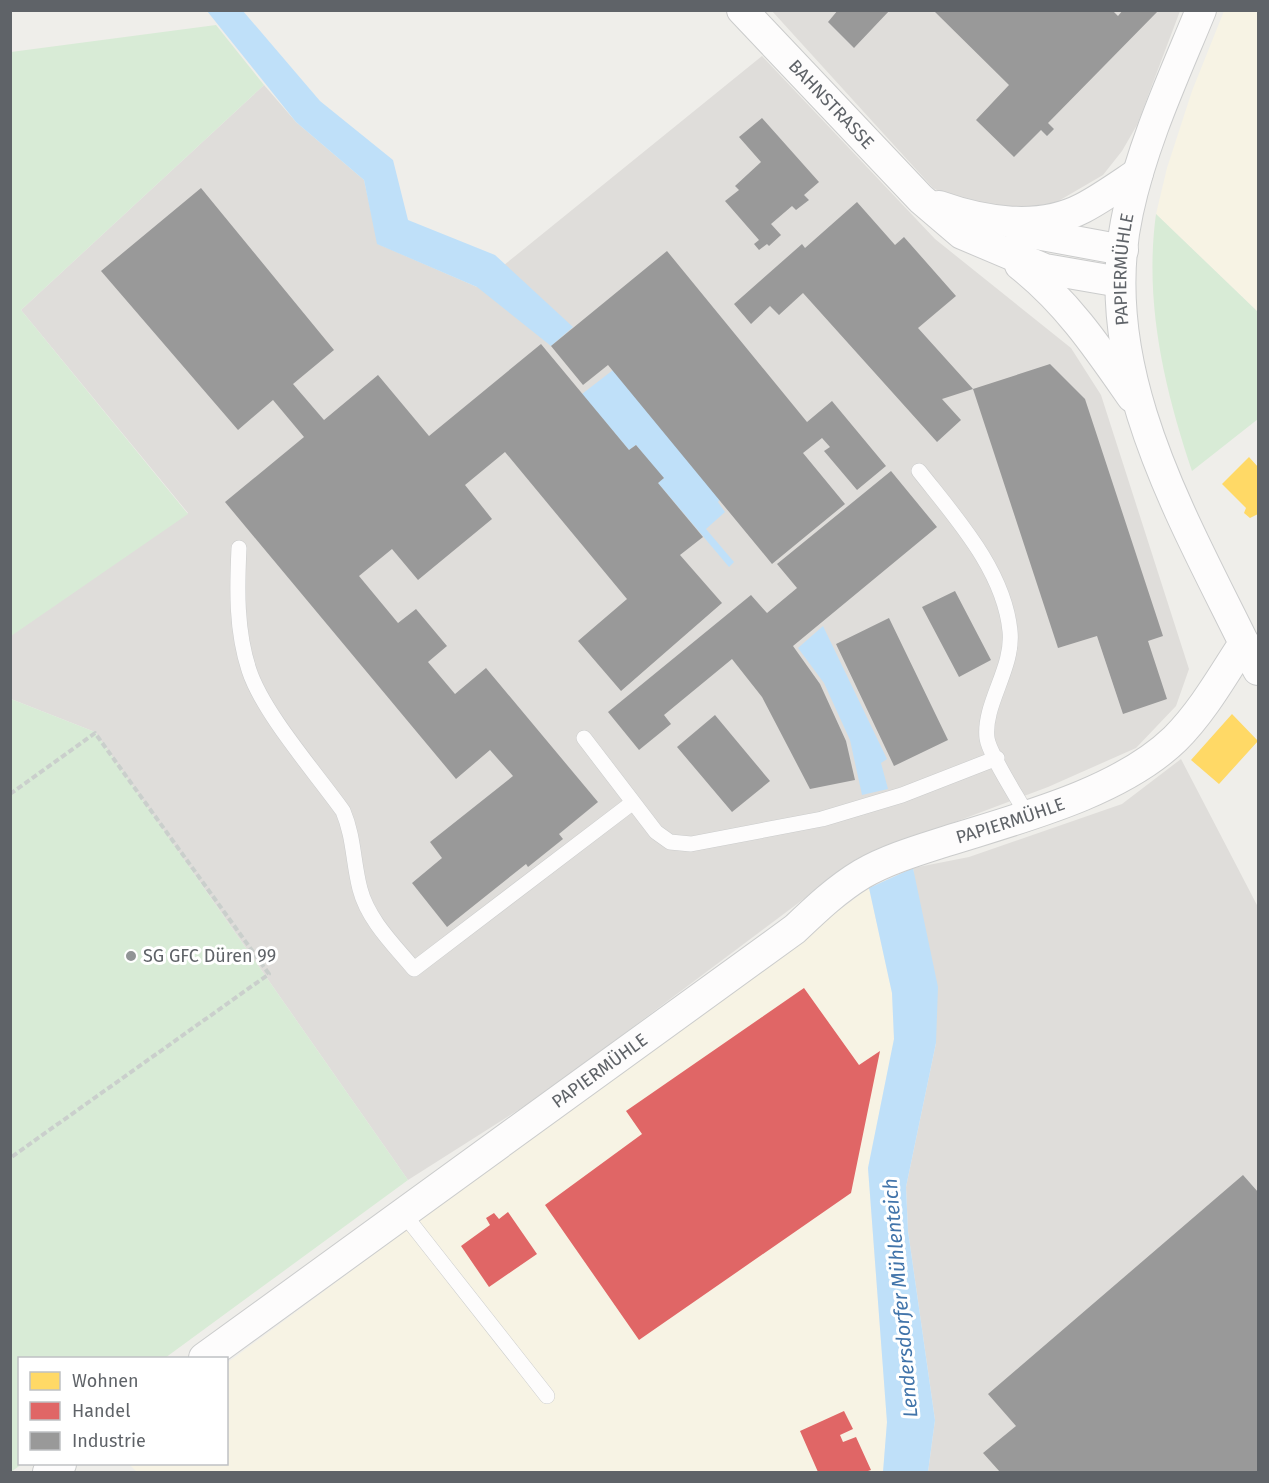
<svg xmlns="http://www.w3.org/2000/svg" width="1269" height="1483" font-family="'Fira Sans',sans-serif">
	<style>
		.commercial { fill: #f7f3e4 }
		.industrial { fill: #dfddda }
		.green { fill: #d8ebd6 }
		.water { fill: #bfe0f9 }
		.homes { fill: #ffd966 }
		.shops { fill: #e06666 }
		.industry { fill: #999 }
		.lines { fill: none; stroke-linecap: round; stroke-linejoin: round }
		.service-casing { stroke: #cbcccc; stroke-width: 16 }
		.minor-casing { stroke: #cbcccc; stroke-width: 32 }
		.path { stroke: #cacfcc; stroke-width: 4; stroke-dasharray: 6 3; stroke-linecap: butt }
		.service { stroke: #fdfcfc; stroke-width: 15 }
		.minor { stroke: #fdfcfc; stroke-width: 30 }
		.poi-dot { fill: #919496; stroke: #fff; stroke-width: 2 }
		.labels { text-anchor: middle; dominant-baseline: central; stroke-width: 6; stroke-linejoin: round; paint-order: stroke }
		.street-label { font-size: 18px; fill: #5f6368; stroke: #fff }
		.poi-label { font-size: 18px; fill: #5f6368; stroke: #fff; text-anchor: start }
		.water-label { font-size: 20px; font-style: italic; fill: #4174aa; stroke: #fff }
	</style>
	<rect width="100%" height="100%" fill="#efeeea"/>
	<path class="commercial" d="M 1224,11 L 1258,11 L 1258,312 L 1156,214 L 1167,168 L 1192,91 Z
		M 869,888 L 892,993 L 894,1039 L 868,1168 L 887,1422 L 883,1472 L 137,1472 L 129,1464 L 226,1464 L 227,1363 Z"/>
	<path class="industrial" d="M 772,11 L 1180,11 L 1137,125 L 1122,151 L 1103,175 L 1055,203 L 1010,212 L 950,197 L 933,188 Z
		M 762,56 L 935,239 L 1071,348 L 1101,395 L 1189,669 L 1176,706 L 1136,748 L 1048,787 L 857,859 L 545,1093 L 408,1180 L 95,732 L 11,699 L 10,636 L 188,513 L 21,310 L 264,85 L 296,122 L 364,180 L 378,244 L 477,287 Z
		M 1181,759 L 1258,907 L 1258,1472 L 928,1472 L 935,1420 L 908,1231 L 906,1187 L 936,1043 L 913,868 L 969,857 L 1122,804 Z"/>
	<path class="green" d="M 216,25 L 264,85 L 21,310 L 188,514 L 11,636 L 11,52 Z
		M 1156,214 L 1258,312 L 1258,419 L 1192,471 C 1164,387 1144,302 1156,214 Z
		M 11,699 L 95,732 L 408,1180 L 165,1358 L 20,1358 L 20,1464 L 22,1464 L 11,1472 Z"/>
	<path class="water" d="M 207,11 L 243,11 L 320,101 L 393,160 L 408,220 L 495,255 L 573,327 L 551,346 L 477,287 L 377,244 L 364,180 L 296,122 Z
		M 613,370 L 720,499 L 718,502 L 725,512 L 706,529 L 734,562 L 729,567 L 658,483 L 663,478 L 636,445 L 629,450 L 582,394 Z
		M 823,626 L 887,759 L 881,763 L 888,789 L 862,795 L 850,740 L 824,683 L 798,648 Z
		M 913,868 L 938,987 L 936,1043 L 906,1187 L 908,1231 L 935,1420 L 928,1472 L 883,1472 L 887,1422 L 868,1168 L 894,1039 L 892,993 L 869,888 Z"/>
	<path class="homes" d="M 1249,457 L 1258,467 L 1258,514 L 1250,518 L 1244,513 L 1246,508 L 1222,484 Z
		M 1232,714 L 1258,741 L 1219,784 L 1191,760 Z"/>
	<path class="shops" d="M 804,988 L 859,1065 L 880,1051 L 851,1193 L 639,1340 L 545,1205 L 642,1134 L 626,1111 Z
		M 508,1212 L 537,1254 L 489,1287 L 461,1246 L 490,1225 L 486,1218 L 494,1213 L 499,1219 Z
		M 844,1411 L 853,1429 L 840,1435 L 843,1442 L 856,1437 L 871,1470 L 865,1472 L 818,1472 L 800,1431 Z"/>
	<path class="industry" d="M 838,10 L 890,10 L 854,48 L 828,22 Z
		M 933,10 L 1112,10 L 1118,16 L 1123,10 L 1159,10 L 1048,123 L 1054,129 L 1047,136 L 1041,130 L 1014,157 L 976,120 L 1009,85 Z
		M 762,118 L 819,182 L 804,195 L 809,200 L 796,210 L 792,206 L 771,224 L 781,235 L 769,246 L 767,244 L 759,250 L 754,244 L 759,240 L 725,201 L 739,190 L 735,186 L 761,162 L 739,137 Z
		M 201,188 L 334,350 L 293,384 L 324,420 L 378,375 L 429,436 L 541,344 L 629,450 L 636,445 L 664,478 L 658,483 L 703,537 L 680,555 L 722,603 L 621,691 L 578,641 L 627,599 L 505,452 L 465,485 L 492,519 L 418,580 L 392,549 L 359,576 L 398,623 L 416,609 L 447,646 L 428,662 L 455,694 L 486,668 L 598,802 L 559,834 L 563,839 L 528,867 L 526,864 L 447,927 L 412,883 L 442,858 L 430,842 L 513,776 L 490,750 L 456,779 L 225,502 L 304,437 L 273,400 L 238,430 L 101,271 Z
		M 857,202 L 895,245 L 904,237 L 956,296 L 918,328 L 973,389 L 1050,364 L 1085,399 L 1163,636 L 1148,641 L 1167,699 L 1123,714 L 1097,636 L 1058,648 L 973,389 L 942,399 L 961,420 L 937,442 L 803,293 L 779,315 L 770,306 L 751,324 L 734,304 L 802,244 L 805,248 Z
		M 667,251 L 807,422 L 832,401 L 886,466 L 857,490 L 824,451 L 830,447 L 822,438 L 803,453 L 845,504 L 772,564 L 608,365 L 583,385 L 551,346 Z
		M 891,471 L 937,527 L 793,646 L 820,684 L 846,741 L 855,780 L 810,789 L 762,697 L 732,659 L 664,715 L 671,724 L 639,750 L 608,712 L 751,595 L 767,613 L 797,588 L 777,564 Z
		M 955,591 L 991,660 L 959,677 L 922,607 Z
		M 889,618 L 948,740 L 894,766 L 836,644 Z
		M 715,715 L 770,781 L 732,812 L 677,747 Z
		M 1243,1175 L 1258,1192 L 1258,1472 L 1000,1472 L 983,1453 L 1016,1426 L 988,1394 Z"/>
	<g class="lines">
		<defs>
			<path id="service" d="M 919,471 C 955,517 1004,570 1010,631 C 1014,668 983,704 987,738 C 989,754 1018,798 1027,815
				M 239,548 C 237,589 236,630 249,670 C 263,713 316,773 343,811 C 354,837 353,862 360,889 C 368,920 394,945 414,969 L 632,803
				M 584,738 L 656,832 L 670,842 L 691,844 L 822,819 L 902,795 L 997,758
				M 403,1213 L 547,1396"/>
			<g id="minor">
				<path id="s1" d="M 742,10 L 921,199 L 962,234 L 1045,269 L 1120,282"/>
				<path d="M 939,206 C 984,222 1039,231 1083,208 C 1102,198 1120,185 1138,173"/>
				<path d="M 1020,231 L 1123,250"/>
				<path d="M 1020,265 C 1067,302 1098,348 1132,397"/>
				<path d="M 1244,643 L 1258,670"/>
				<path id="s2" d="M 204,1358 L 795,929 C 816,909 837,889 862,874 C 888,859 919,850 947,841 C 1020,818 1119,793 1175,739 C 1203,711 1223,675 1244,643 C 1179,511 1094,365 1128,212 C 1143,142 1174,76 1201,10"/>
				<path d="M 48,1472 L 61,1464"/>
			</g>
		</defs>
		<use href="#service" class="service-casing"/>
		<use href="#minor" class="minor-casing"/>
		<path class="path" d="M 10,794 L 95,733 L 269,974 L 10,1158"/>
		<use href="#service" class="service"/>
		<use href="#minor" class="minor"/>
	</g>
	<circle class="poi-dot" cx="131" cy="956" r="6"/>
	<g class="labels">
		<g class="street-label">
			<text stroke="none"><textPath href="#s1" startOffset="130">BAHNSTRASSE</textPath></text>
			<text stroke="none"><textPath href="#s2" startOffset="1677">PAPIERMÜHLE</textPath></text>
			<text stroke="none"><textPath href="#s2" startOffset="975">PAPIERMÜHLE</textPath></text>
			<text stroke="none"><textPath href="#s2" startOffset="489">PAPIERMÜHLE</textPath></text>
		</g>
		<g class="poi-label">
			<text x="143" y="956">SG GFC Düren 99</text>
		</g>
		<g class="water-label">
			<text transform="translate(900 1298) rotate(-95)">Lendersdorfer Mühlenteich</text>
		</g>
	</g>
	<rect width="1269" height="1483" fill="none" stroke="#5f6368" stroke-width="24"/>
	<rect x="18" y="1357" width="210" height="108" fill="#ffffff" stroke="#bfc1c3" stroke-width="1.5"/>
	<rect x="30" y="1372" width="30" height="18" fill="#ffd966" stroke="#bfc1c3" stroke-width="1.5"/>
	<text x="72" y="1387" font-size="18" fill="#5f6368">Wohnen</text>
	<rect x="30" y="1402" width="30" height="18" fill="#e06666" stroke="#bfc1c3" stroke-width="1.5"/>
	<text x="72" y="1417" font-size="18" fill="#5f6368">Handel</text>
	<rect x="30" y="1432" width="30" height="18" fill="#999999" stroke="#bfc1c3" stroke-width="1.5"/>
	<text x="72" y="1447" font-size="18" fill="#5f6368">Industrie</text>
</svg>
